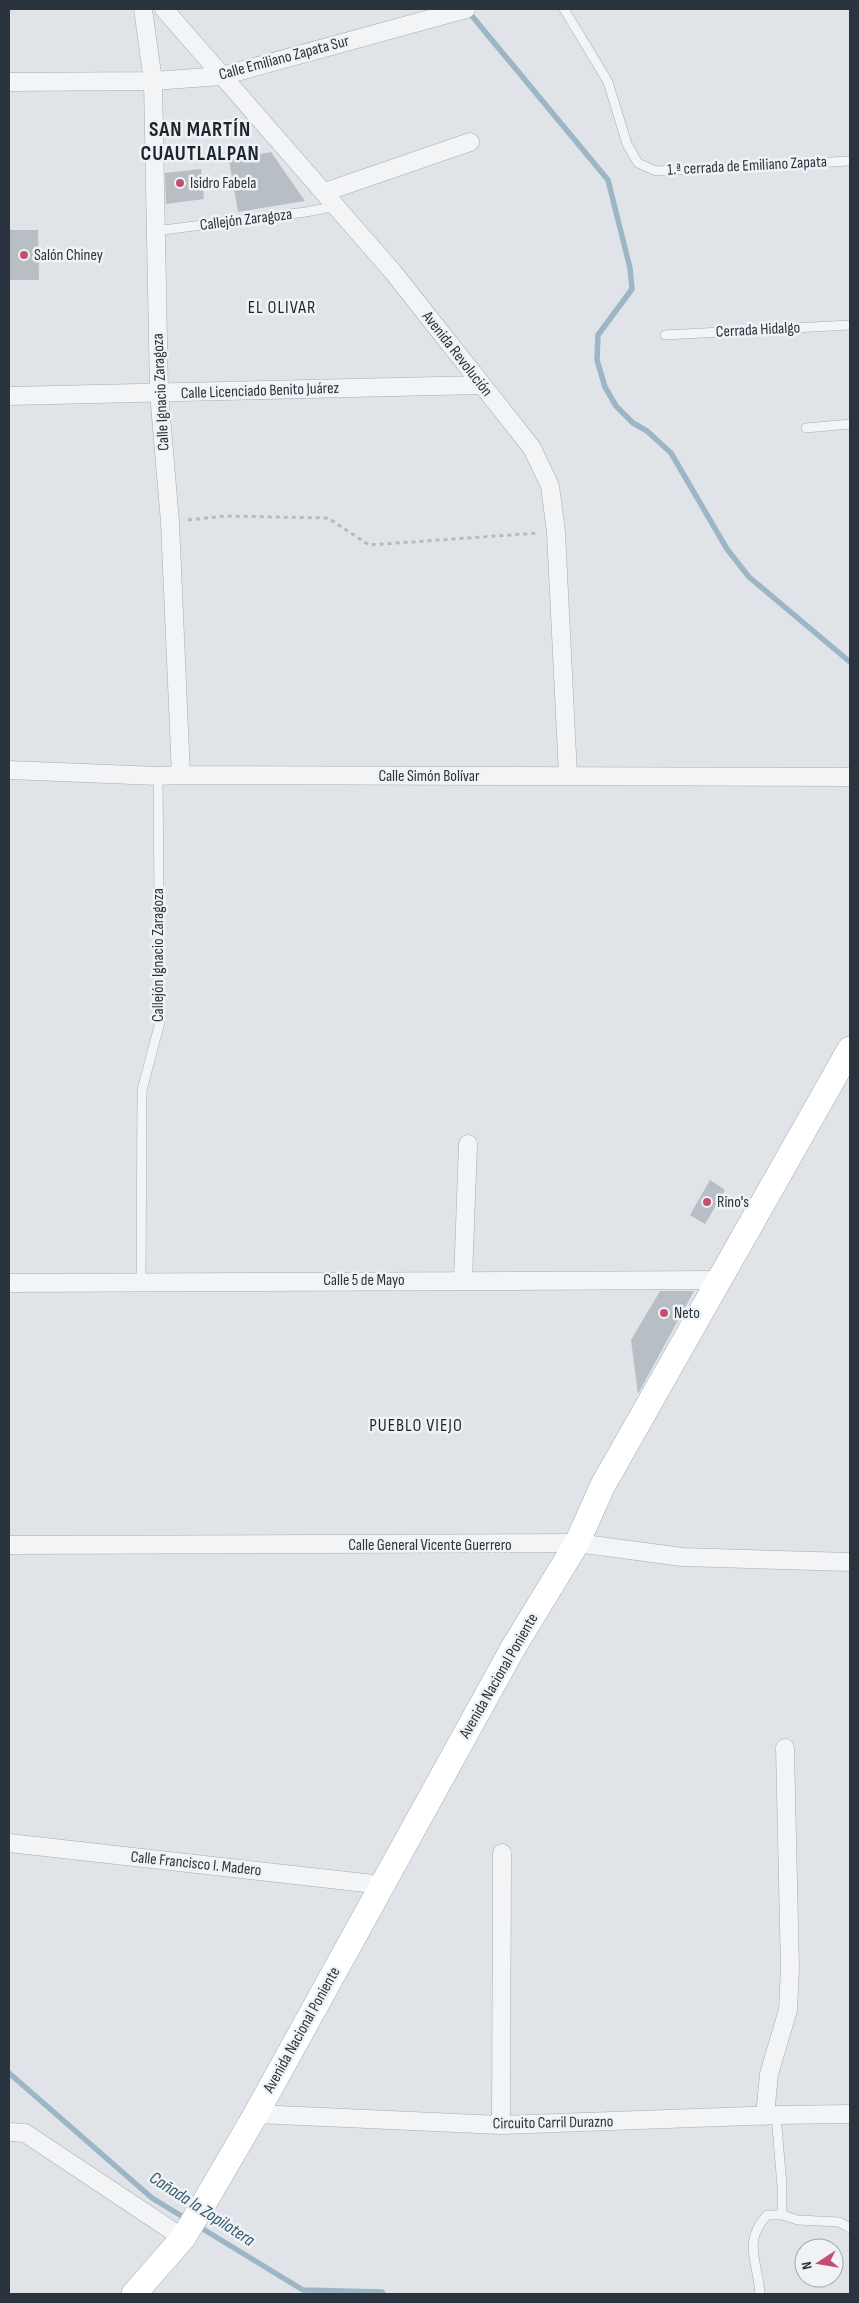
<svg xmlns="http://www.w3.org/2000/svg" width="859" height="2303" font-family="'Sofia Sans Condensed',sans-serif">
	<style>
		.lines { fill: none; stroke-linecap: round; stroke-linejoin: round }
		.stream { stroke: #9db6c5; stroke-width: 5.5 }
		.building { fill: #b7bec4 }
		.lane-casing { stroke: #a6acb2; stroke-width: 10 }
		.street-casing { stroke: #a6acb2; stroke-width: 19 }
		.secondary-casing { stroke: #a6acb2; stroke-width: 26 }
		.path { stroke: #b6babf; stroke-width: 3; stroke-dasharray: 4 4; stroke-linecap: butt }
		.lane { stroke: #f2f4f6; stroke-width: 9 }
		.street { stroke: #f2f4f6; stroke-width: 18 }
		.secondary { stroke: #fff; stroke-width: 25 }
		.poi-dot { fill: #c44e6f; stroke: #eff3f5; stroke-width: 2 }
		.labels { text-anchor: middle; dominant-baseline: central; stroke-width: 5; stroke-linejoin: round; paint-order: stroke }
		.street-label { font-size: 16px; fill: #2a343e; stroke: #eff3f5 }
		.poi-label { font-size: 16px; fill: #2a343e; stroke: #eff3f5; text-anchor: start }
		.neighbourhood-label { font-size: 18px; letter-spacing: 1px; fill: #1c252f; stroke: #eff3f5 }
		.water-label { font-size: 18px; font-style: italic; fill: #37576f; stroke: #eff3f5 }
		.district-label { font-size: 21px; font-weight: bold; letter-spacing: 1px; fill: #1c252f; stroke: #eff3f5 }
	</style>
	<rect width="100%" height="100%" fill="#e0e4e8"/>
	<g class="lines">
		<path class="stream" d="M 467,10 L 608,180 L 630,268 L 632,289 L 598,335 L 597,360 L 605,387 L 616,406 L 633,423 L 647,431 L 671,453 L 727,549 L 749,577 L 850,662
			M 9,2073 L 152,2198 L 188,2220
			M 198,2226 L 303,2290 L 382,2292 L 383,2294"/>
	</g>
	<path class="building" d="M 271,152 L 305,201 L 238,212 L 229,160 Z
		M 201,169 L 204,199 L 166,204 L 165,173 Z
		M 9,230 L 38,230 L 39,280 L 9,280 Z
		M 710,1180 L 725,1190 L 705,1224 L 690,1215 Z
		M 660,1291 L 694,1291 L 638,1394 L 631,1340 Z"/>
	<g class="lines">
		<defs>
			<path id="lane" d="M 564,9 L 608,82 L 627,144 L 638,163 L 656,171 L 850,161
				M 155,231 L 306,212 L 337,206
				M 665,335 L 850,325
				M 806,428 L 850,424
				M 141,1281 L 142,1090 L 160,1022 L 158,776
				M 782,2215 L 798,2220 L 839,2222 L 850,2228
				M 760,2294 C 758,2261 742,2243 767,2215 L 782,2215 L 782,2186 L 776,2115"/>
			<path id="street" d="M 143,9 L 153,81 L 159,393 L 170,522 L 181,775
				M 164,9 L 393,272 L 532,448 L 550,486 L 556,532 L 568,775
				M 9,82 L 153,81 L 222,76 L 466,9
				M 325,192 L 470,142
				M 9,396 L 481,385
				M 9,770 L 158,776 L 181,775 L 850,777
				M 463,1280 L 468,1144
				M 9,1283 L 719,1280
				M 9,1545 L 577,1543 L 682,1557 L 850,1562
				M 9,1843 L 383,1885
				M 256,2114 L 501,2125 L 776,2115 L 850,2114
				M 765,2116 L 769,2074 L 788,2010 L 790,1969 L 785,1748
				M 501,2125 L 502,1853
				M 9,2132 L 25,2133 L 183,2238"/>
			<path id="secondary" d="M 134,2294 L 183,2238 L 200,2210 L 256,2114 L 513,1648 L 577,1543 L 603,1485 L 850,1049"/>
		</defs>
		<use href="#lane" class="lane-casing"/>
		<use href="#street" class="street-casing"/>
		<use href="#secondary" class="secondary-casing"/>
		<path class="path" d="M 188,520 L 225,516 L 328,518 L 369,545 L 538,533"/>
		<use href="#lane" class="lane"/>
		<use href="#street" class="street"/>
		<use href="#secondary" class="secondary"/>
	</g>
	<g class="poi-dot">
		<circle cx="180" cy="183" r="5"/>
		<circle cx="24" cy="255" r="5"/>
		<circle cx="707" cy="1202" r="5"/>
		<circle cx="664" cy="1313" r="5"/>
	</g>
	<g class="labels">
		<g class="street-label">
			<text transform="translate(284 58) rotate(-15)">Calle Emiliano Zapata Sur</text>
			<text transform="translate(747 166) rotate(-3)">1.ª cerrada de Emiliano Zapata</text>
			<text transform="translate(246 220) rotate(-7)">Callejón Zaragoza</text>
			<text transform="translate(758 330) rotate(-3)">Cerrada Hidalgo</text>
			<text transform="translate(457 354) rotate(52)">Avenida Revolución</text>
			<text transform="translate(260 391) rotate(-2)">Calle Licenciado Benito Juárez</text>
			<text transform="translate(161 392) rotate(-93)">Calle Ignacio Zaragoza</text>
			<text x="429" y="776">Calle Simón Bolívar</text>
			<text transform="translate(158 955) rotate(-90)">Callejón Ignacio Zaragoza</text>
			<text x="364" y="1280">Calle 5 de Mayo</text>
			<text x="430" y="1545">Calle General Vicente Guerrero</text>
			<text transform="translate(499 1676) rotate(-60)">Avenida Nacional Poniente</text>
			<text transform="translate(196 1864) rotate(6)">Calle Francisco I. Madero</text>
			<text transform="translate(302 2030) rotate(-61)">Avenida Nacional Poniente</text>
			<text transform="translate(553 2123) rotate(-1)">Circuito Carril Durazno</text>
		</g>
		<g class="poi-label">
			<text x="190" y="183">Isidro Fabela</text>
			<text x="34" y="255">Salón Chiney</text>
			<text x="717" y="1202">Rino's</text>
			<text x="674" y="1313">Neto</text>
		</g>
		<g class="neighbourhood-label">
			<text x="282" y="307">EL OLIVAR</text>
			<text x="416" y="1425">PUEBLO VIEJO</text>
		</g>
		<g class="water-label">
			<text transform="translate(202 2209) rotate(33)">Cañada la Zopilotera</text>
		</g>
		<g class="district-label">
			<text x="200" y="129">SAN MARTÍN<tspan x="200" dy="24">CUAUTLALPAN</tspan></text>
		</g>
	</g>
	<rect width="859" height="2303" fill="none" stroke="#2a343e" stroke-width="20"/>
	<g transform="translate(819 2263) rotate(258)"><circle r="24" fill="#eff3f5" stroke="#a0a7ac"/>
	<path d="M0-4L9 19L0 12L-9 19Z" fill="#c44e6f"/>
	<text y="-8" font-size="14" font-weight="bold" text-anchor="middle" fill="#2a343e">N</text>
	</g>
</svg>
